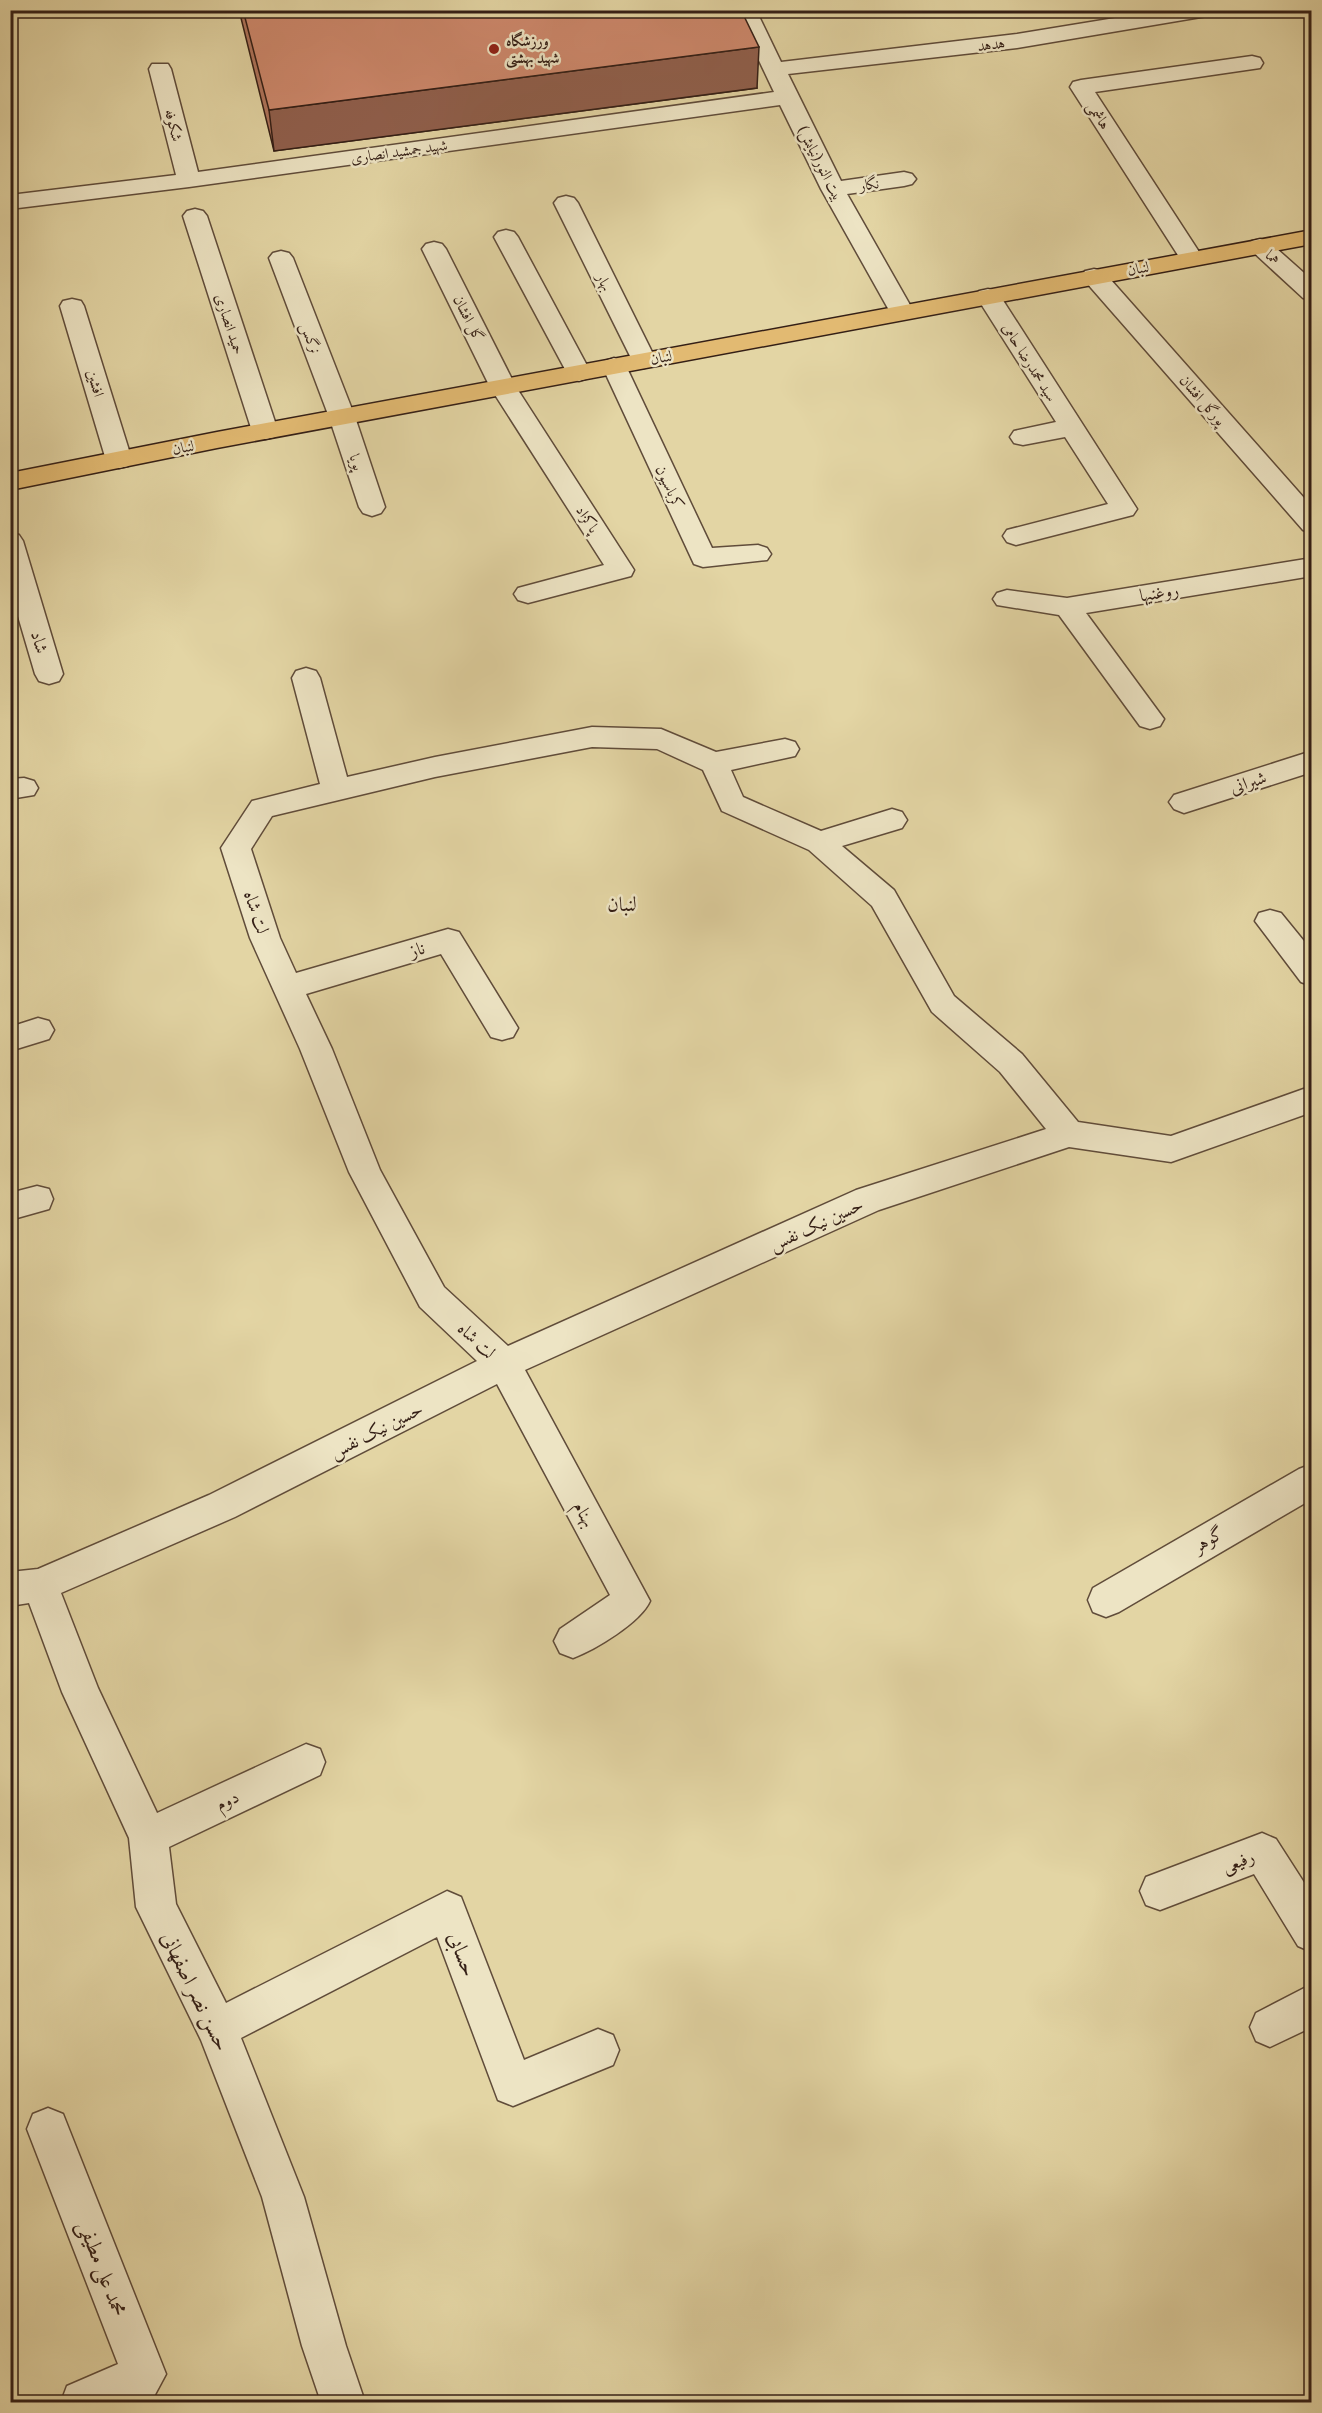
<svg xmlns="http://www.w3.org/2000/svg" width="1322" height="2413" font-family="'Gentium Book Plus',Amiri,serif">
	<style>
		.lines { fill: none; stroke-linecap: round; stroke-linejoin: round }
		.minor-casing { stroke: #604c3a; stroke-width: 3 }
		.major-casing { stroke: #341f16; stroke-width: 3 }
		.minor { fill: #ede4c4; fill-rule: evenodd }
		.major { fill: #e2ba72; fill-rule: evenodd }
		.wall { fill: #b0755d; stroke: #341f16; stroke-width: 1.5 }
		.shaded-wall { fill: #905f4c; stroke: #341f16; stroke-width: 1.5 }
		.building { fill: #cd886c; stroke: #341f16; stroke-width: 1.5 }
		.poi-dot { fill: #8f2418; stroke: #ede4c4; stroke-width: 2 }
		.labels { text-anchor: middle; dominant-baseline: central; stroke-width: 5; stroke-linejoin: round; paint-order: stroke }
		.far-poi-label { font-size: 15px; font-weight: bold; fill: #341f16; stroke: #ede4c4; text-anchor: start }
		.far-street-label { font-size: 15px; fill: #341f16; stroke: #ede4c4 }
		.street-label { font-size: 18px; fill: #341f16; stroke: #ede4c4 }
		.neighbourhood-label { font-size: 20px; fill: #341f16; stroke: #ede4c4 }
		.near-street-label { font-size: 21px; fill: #341f16; stroke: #ede4c4 }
	</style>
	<rect width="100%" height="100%" fill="#e3d5a4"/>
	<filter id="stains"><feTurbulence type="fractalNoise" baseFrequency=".00333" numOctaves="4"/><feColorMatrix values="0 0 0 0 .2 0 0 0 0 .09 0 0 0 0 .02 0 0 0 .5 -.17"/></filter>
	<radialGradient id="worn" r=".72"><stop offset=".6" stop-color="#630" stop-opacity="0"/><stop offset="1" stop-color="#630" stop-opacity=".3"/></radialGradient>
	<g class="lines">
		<defs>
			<path id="minor" d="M 735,10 L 756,10 L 781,62 L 1017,34 L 1164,10 L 1217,10 L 1215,15 L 1207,16 L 1017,48 L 788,74 L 841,181 L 904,172 L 912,174 L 916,179 L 912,184 L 904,186 L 847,194 L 914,312 L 911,317 L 902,319 L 893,317 L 890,312 L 821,189 L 780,105 L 189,187 L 10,209 L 10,195 L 176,175 L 149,69 L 152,64 L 168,64 L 171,69 L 198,172 L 774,92 Z
				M 1252,56 L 1260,58 L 1263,63 L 1260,68 L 1095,92 L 1203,258 L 1199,263 L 1183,263 L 1070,87 L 1073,82 L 1081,80 Z
				M 566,196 L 574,198 L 578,203 L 656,360 L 653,365 L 644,368 L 635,365 L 632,360 L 554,203 L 558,198 Z
				M 195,209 L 203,211 L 207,216 L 278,431 L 274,437 L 265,439 L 256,437 L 252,431 L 183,216 L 187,211 Z
				M 506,230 L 514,232 L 518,237 L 591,373 L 588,378 L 579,381 L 570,378 L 567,373 L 494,237 L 498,232 Z
				M 1260,239 L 1268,241 L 1312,280 L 1312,300 L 1303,298 L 1252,251 L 1248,246 L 1252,241 Z
				M 434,242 L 442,244 L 446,249 L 516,387 L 634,570 L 631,576 L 528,603 L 518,600 L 514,594 L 518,588 L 604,565 L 490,387 L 422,249 L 426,244 Z
				M 281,251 L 289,253 L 293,258 L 355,417 L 385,507 L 381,513 L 372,516 L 363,513 L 359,507 L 329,417 L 269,258 L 273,253 Z
				M 1094,269 L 1103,271 L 1312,507 L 1312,533 L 1303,530 L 1085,281 L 1082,276 L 1085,271 Z
				M 988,289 L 997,291 L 1137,509 L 1133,515 L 1016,545 L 1007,542 L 1003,536 L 1007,530 L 1108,504 L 1065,437 L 1023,445 L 1014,443 L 1010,437 L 1014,431 L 1056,422 L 976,296 L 979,291 Z
				M 72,299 L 81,301 L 84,306 L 132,460 L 128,466 L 119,468 L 110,466 L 106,460 L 60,306 L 63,301 Z
				M 614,358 L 623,361 L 626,366 L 712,548 L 758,545 L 767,548 L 771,554 L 767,560 L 703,567 L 694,564 L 602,366 L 605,361 Z
				M 10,532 L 19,535 L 23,541 L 63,674 L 59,681 L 49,684 L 39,681 L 35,674 L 10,589 Z
				M 1312,558 L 1312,576 L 1086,613 L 1164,719 L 1160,726 L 1150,729 L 1140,726 L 1059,615 L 997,605 L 993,599 L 997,593 L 1007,590 L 1067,598 Z
				M 306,668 L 316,671 L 320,678 L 347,777 L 435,757 L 592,727 L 661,729 L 716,752 L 785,739 L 795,742 L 799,749 L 795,756 L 731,770 L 743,797 L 821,831 L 892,809 L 902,812 L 907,820 L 902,828 L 842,846 L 894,890 L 954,996 L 1022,1054 L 1078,1122 L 1171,1136 L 1312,1086 L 1312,1112 L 1171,1162 L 1069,1147 L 879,1210 L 525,1370 L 650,1601 C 641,1622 595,1650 573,1658 L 560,1653 L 554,1641 L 560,1629 L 610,1595 L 497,1384 L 235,1517 L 61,1593 L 98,1688 L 157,1813 L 306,1744 L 320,1749 L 325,1762 L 320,1775 L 169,1847 L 176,1904 L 226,2003 L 447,1891 L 461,1897 L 524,2060 L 598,2029 L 613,2035 L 619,2050 L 613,2065 L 513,2106 L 498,2100 L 437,1937 L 241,2038 L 304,2197 L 346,2346 L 365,2402 L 321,2402 L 302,2346 L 262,2197 L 201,2040 L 136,1907 L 129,1838 L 62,1692 L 29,1603 L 10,1606 L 10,1572 L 38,1569 L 209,1495 L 477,1361 L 420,1307 L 349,1172 L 300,1049 L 250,938 L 221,848 L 252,801 L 320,784 L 292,678 L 296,671 ZM 592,747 L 657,749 L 703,770 L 722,811 L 809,850 L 872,906 L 932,1012 L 1000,1072 L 1046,1129 L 856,1190 L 508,1346 L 444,1287 L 380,1170 L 332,1049 L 306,994 L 441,954 L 491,1037 L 502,1040 L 513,1037 L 518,1028 L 459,932 L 448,929 L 296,973 L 280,938 L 251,849 L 272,816 L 435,777 Z
				M 1312,751 L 1312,772 L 1184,813 L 1174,809 L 1169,802 L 1174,795 Z
				M 24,778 L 34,781 L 38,788 L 34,795 L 10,799 L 10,779 Z
				M 1270,910 L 1281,913 L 1312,951 L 1312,986 L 1301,982 L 1255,921 L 1259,913 Z
				M 38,1018 L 49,1021 L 54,1030 L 49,1039 L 10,1051 L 10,1027 Z
				M 37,1186 L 49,1189 L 53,1199 L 49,1209 L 10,1220 L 10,1193 Z
				M 1312,1464 L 1312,1499 L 1119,1612 L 1106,1617 L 1093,1612 L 1088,1600 L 1093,1588 L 1299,1469 Z
				M 1262,1833 L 1276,1839 L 1312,1895 L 1312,1952 L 1298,1946 L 1254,1874 L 1160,1910 L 1146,1905 L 1140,1891 L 1146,1877 Z
				M 1312,1984 L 1312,2027 L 1270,2047 L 1256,2041 L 1250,2027 L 1256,2013 Z
				M 48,2108 L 63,2114 L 166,2374 L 151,2402 L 61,2402 L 67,2386 L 118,2364 L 27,2129 L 33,2114 Z"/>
			<path id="major" d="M 1312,230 L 1312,244 L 217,448 L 10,490 L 10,473 L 217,432 Z"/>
		</defs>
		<use href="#minor" class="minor-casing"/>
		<use href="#major" class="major-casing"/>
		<use href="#minor" class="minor"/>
		<use href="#major" class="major"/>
	</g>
	<path class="wall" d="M 239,10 L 741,10 L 757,88 L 274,151 Z"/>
	<path class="shaded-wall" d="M 759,47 L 757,88 L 274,151 L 269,110 Z"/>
	<path class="building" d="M 243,10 L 741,10 L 759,47 L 269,110 Z"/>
	<circle class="poi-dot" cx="494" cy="49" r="6"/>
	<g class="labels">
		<g class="far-poi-label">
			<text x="506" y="40">ورزشگاه<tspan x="506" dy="17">شهید بهشتی</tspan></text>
		</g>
		<g class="far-street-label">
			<text transform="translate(991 44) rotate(-7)">هدهد</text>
			<text transform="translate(1099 115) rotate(57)">هاشمی</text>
			<text transform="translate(174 125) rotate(76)">شکوفه</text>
			<text transform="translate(399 151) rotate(-8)">شهید جمشید انصاری</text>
			<text transform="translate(821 163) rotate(63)">بیت النور(نیایش)</text>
			<text transform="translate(869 184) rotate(-8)">نگار</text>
			<text transform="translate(1273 257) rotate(42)">هما</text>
			<text transform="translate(1138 268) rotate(-11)">لنبان</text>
			<text transform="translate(605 282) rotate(64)">بهار</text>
			<text transform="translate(469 318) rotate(63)">گل افشان</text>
			<text transform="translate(230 324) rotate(72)">حمید انصاری</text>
			<text transform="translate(311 338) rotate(69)">نرگس</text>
			<text transform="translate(661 357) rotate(-11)">لنبان</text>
			<text transform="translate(1030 362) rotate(58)">سید محمدرضا حامی</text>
			<text transform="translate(96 383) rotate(73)">افشین</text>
			<text transform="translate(1203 400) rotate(49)">پورگل افشان</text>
			<text transform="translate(183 447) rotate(-11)">لنبان</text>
			<text transform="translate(357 462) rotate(72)">پویا</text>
			<text transform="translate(670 487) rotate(65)">کرباسیون</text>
			<text transform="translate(588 519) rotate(57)">پاکزاد</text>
		</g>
		<g class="street-label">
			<text transform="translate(1159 592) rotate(-9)">روغنیها</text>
			<text transform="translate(40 642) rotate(74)">شاد</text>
			<text transform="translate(1248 782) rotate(-18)">شیرانی</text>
			<text transform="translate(257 912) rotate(71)">لت شاه</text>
			<text transform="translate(417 949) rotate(-17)">ناز</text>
			<text transform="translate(816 1224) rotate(-25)">حسین نیک نفس</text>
			<text transform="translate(477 1340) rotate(43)">لت شاه</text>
			<text transform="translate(376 1430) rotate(-27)">حسین نیک نفس</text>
			<text transform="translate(585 1514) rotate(62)">بهنام</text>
			<text transform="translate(1208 1539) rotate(-31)">گوهر</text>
			<text transform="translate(227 1800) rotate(-25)">دوم</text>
			<text transform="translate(1238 1861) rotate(-21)">رفیعی</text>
		</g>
		<g class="neighbourhood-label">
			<text x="622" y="903">لنبان</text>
		</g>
		<g class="near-street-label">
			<text transform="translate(463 1954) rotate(69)">حسابی</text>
			<text transform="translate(196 1991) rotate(64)">حسن نصر اصفهانی</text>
			<text transform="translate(103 2268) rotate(69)">محمد علی مطیفی</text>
		</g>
	</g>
	<rect width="1322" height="2413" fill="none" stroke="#e3d5a4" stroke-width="36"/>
	<rect x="12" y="12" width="1298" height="2389" fill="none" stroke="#341f16" stroke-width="3"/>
	<rect x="18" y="18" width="1286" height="2377" fill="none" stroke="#341f16" stroke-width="1.5"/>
	<rect width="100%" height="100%" filter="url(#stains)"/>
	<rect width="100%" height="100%" fill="url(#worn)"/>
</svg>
